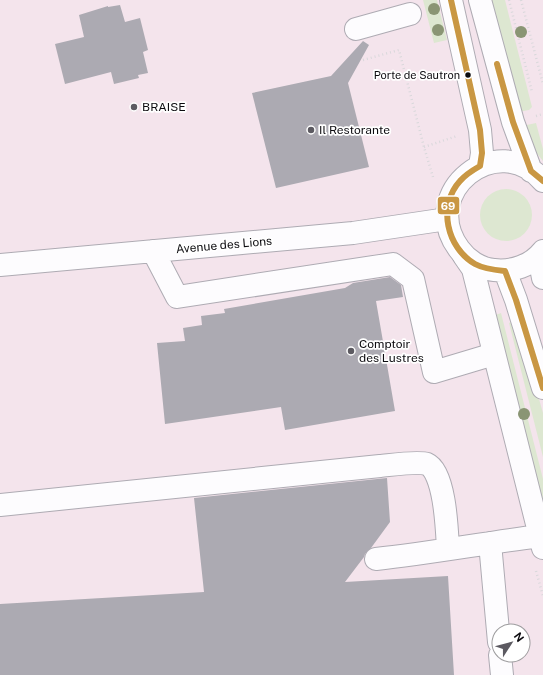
<svg xmlns="http://www.w3.org/2000/svg" width="543" height="675" font-family="'Public Sans',sans-serif">
	<style>
		.commercial { fill: #f4e4ec; fill-rule: evenodd }
		.green { fill: #dde7d1 }
		.building { fill: #acaab2 }
		.lines { fill: none; stroke-linecap: round; stroke-linejoin: round }
		.minor-casing { stroke: #aeabb3; stroke-width: 24 }
		.major-casing { stroke: #aeabb3; stroke-width: 24 }
		.path { stroke: #d9d8db; stroke-width: 2.5; stroke-dasharray: 1 3; stroke-linecap: butt }
		.minor { stroke: #fdfcfe; stroke-width: 22 }
		.major { stroke: #fdfcfe; stroke-width: 22 }
		.bus-1-casing { stroke: #fff; stroke-width: 9 }
		.bus-1 { stroke: #c99743; stroke-width: 6 }
		.tree { fill: #8a9574 }
		.bus-dot { fill: #0c0b0f; stroke: #fff; stroke-width: 1.5 }
		.poi-dot { fill: #5c5a61; stroke: #fff; stroke-width: 1.5 }
		.labels { text-anchor: middle; dominant-baseline: central; stroke-width: 3.5; stroke-linejoin: round; paint-order: stroke }
		.bus-label { font-size: 11px; fill: #0c0b0f; stroke: #fff; text-anchor: end }
		.poi-label { font-size: 12px; fill: #0c0b0f; stroke: #fff; text-anchor: start }
		.street-label { font-size: 12px; fill: #0c0b0f; stroke: #fff }
		.line-badge { stroke: #fff; stroke-width: 1.5 }
		.badge-label { font-size: 11px; text-anchor: middle; font-weight: bold; fill: #fff }
	</style>
	<rect width="100%" height="100%" fill="#f1eef8"/>
	<path class="commercial" d="M 0,0 L 543,0 L 543,675 L 0,675 ZM 499,631 L 523,631 L 523,655 L 499,655 Z"/>
	<path class="green" d="M 423,0 L 437,0 L 447,40 L 434,43 Z
		M 489,0 L 505,0 L 532,107 L 529,110 L 518,112 Z
		M 536,123 L 543,149 L 543,161 L 531,146 L 522,126 Z
		M480 215a26 26 0 1 1 52 0a26 26 0 1 1-52 0Z
		M 501,313 L 543,479 L 543,515 L 493,316 Z
		M 511,322 L 531,371 L 543,413 L 543,457 L 509,323 Z"/>
	<path class="building" d="M 120,5 L 125,22 L 140,18 L 148,50 L 143,52 L 148,73 L 138,75 L 139,78 L 114,84 L 111,72 L 65,84 L 55,44 L 84,37 L 79,15 L 108,6 L 108,7 Z
		M 363,41 L 369,45 L 348,83 L 369,167 L 276,188 L 252,93 L 331,76 Z
		M 390,277 L 401,285 L 403,297 L 376,301 L 395,411 L 285,430 L 281,407 L 165,424 L 157,343 L 185,341 L 183,328 L 202,325 L 201,316 L 225,313 L 224,309 L 345,288 L 353,283 Z
		M 387,478 L 390,522 L 371,548 L 365,554 L 364,557 L 345,582 L 448,576 L 454,675 L 0,675 L 0,604 L 204,592 L 194,498 Z"/>
	<g class="lines">
		<defs>
			<path id="minor" d="M 356,29 L 410,14
				M 153,251 L 177,297 L 393,264 L 413,279 L 434,372 L 494,354
				M 464,256 L 473,269 L 543,548
				M 0,265 L 353,233 L 447,219
				M 0,505 L 380,466 C 391,465 418,461 427,464 C 445,472 447,530 448,549
				M 490,543 L 499,642
				M 376,559 C 431,553 485,543 540,536
				M 500,655 L 502,675"/>
			<path id="major" d="M 451,0 L 480,130 L 482,153 L 480,166
				M 480,0 L 513,122 L 531,171
				M 543,181 C 498,128 417,192 459,249 C 467,260 480,269 494,270 C 512,272 531,266 543,251
				M 539,257 L 543,278
				M 505,271 L 516,300 L 543,388"/>
		</defs>
		<use href="#minor" class="minor-casing"/>
		<use href="#major" class="major-casing"/>
		<path class="path" d="M 509,0 L 532,92
			M 521,0 L 543,84
			M 363,60 L 399,50 L 424,147 L 433,177
			M 536,116 L 543,114
			M 424,147 L 457,136
			M 536,571 L 543,596"/>
		<use href="#minor" class="minor"/>
		<use href="#major" class="major"/>
		<defs>
			<path id="bus-1" d="M 451,0 L 480,130 L 482,153 L 480,166 C 473,170 466,174 460,181 C 437,206 447,248 475,264 C 484,269 495,270 505,271 L 516,300 L 543,388
				M 497,64 L 513,122 L 531,171 L 543,181"/>
		</defs>
		<use href="#bus-1" class="bus-1-casing"/>
		<use href="#bus-1" class="bus-1"/>
	</g>
	<g class="tree">
		<circle cx="434" cy="9" r="6"/>
		<circle cx="438" cy="30" r="6"/>
		<circle cx="521" cy="32" r="6"/>
		<circle cx="524" cy="414" r="6"/>
	</g>
	<circle class="bus-dot" cx="468" cy="75" r="3.5"/>
	<g class="poi-dot">
		<circle cx="134" cy="107" r="4"/>
		<circle cx="311" cy="130" r="4"/>
		<circle cx="351" cy="351" r="4"/>
	</g>
	<g class="labels">
		<g class="bus-label">
			<text x="460" y="75">Porte de Sautron</text>
		</g>
		<g class="poi-label">
			<text x="142" y="107">BRAISE</text>
			<text x="319" y="130">Il Restorante</text>
			<text x="359" y="344">Comptoir<tspan x="359" dy="14">des Lustres</tspan></text>
		</g>
		<g class="street-label">
			<text transform="translate(224 245) rotate(-5)">Avenue des Lions</text>
		</g>
	</g>
	<rect class="line-badge" x="437" y="196" width="23" height="19" rx="4" fill="#c99743"/>
	<g class="badge-label">
		<text x="448" y="210">69</text>
	</g>
	<g transform="translate(511 643) rotate(54)"><circle r="19" fill="#ffffff" stroke="#9e9d9f"/>
	<path d="M0-3L7 15L0 10L-7 15Z" fill="#5c5a61"/>
	<text y="-6" font-size="11" font-weight="bold" text-anchor="middle" fill="#0c0b0f">N</text>
	</g>
</svg>
